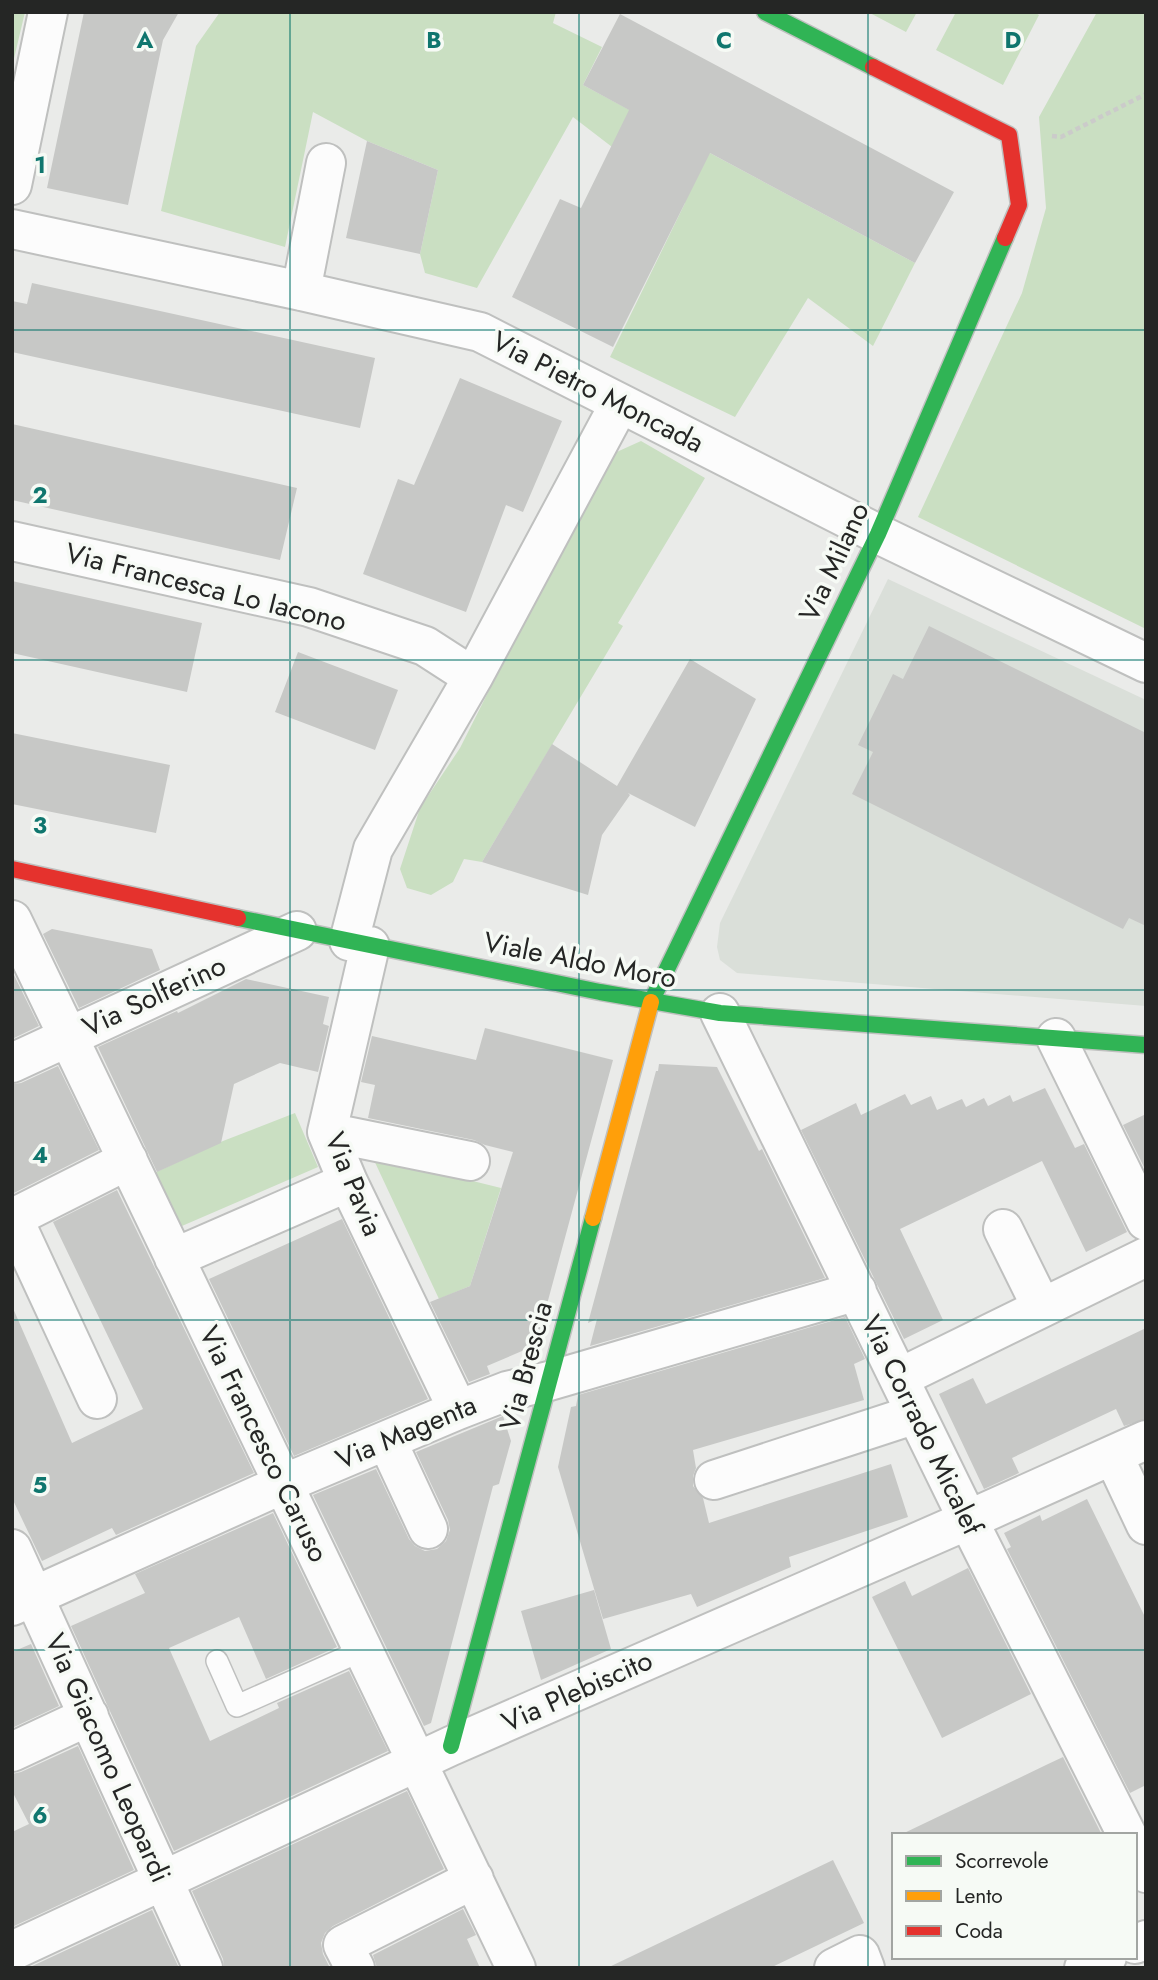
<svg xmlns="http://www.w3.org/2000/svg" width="1158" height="1980" font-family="Jost,sans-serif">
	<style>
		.built { fill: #dadfd9 }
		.green { fill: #cadfc2 }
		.building { fill: #c7c8c6 }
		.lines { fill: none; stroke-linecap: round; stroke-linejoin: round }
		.lane-casing { stroke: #bfc0bf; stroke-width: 24 }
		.street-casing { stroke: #bfc0bf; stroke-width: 42 }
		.fast-casing { stroke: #bfc0bf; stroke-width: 19 }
		.slow-casing { stroke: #bfc0bf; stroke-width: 19 }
		.jam-casing { stroke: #bfc0bf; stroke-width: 19 }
		.path { stroke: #cbcbca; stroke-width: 4.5; stroke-dasharray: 5 3.5; stroke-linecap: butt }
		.lane { stroke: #fcfcfc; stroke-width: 21 }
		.street { stroke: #fcfcfc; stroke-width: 38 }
		.fast { stroke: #30b455; stroke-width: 16 }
		.slow { stroke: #ff9f0a; stroke-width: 16 }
		.jam { stroke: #e5322d; stroke-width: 16 }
		.grid { fill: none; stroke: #0f766e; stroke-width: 2; stroke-opacity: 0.55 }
		.labels { text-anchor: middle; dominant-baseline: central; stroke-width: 7; stroke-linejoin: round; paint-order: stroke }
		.street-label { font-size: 28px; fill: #252625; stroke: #f6faf5 }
		.grid-label { font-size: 23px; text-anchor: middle; font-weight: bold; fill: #0f766e; stroke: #f6faf5; stroke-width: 7; stroke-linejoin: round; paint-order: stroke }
	</style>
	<rect width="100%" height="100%" fill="#eaebe9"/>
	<path class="built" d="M 888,579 L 1146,700 L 1146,1006 L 737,973 L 720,960 L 717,947 L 720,923 Z"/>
	<path class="green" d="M 12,12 L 25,12 L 12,67 Z
		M 220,12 L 556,12 L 553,23 L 602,47 L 583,85 L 915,263 L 873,346 L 808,298 L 735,417 L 610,357 L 685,203 L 573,117 L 477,288 L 425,273 L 420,254 L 438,170 L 367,141 L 313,112 L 285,247 L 161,211 L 196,46 Z
		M 868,12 L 917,12 L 906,32 Z
		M 956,12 L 1034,12 L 1039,15 L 1003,85 L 936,50 Z
		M 1097,12 L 1146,12 L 1146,629 L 918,517 L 1022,293 L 1046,208 L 1039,117 Z
		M 641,441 L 705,478 L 618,623 L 623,626 L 482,862 L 464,859 L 453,882 L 431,895 L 407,888 L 400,869 L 420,808 L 460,748 L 601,468 L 610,455 Z
		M 295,1113 L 318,1167 L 175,1229 L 152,1174 L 223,1141 Z
		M 372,1156 L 501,1188 L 470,1286 L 439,1299 Z"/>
	<path class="building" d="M 84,12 L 179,12 L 163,40 L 128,205 L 47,188 Z
		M 620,14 L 954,192 L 915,263 L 710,153 L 613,347 L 512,297 L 560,199 L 581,208 L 629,110 L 583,85 Z
		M 367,141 L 438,170 L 420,254 L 346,238 Z
		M 32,283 L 375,358 L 360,428 L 12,352 L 12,301 L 27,304 Z
		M 460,378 L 562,421 L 523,512 L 506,505 L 466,612 L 363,574 L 398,479 L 414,485 Z
		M 12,424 L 297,488 L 280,560 L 12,500 Z
		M 12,581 L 202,623 L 187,692 L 12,653 Z
		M 929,626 L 1146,733 L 1146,926 L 1129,918 L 1123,929 L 852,794 L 873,752 L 858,745 L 893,674 L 903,679 Z
		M 298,652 L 398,690 L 375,750 L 275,712 Z
		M 690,659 L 756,699 L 695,827 L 628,793 L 630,795 L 602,835 L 588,895 L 482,862 L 552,744 L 617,786 Z
		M 12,733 L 170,765 L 156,833 L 12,804 Z
		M 52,929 L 152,949 L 160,970 L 79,1008 L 43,934 Z
		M 12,971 L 39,1026 L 12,1039 Z
		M 246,979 L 329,997 L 323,1024 L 329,1026 L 318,1072 L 280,1063 L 234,1084 L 221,1143 L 157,1172 L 98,1047 L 177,1011 L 178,1013 Z
		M 485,1028 L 613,1060 L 536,1345 L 487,1366 L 490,1374 L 469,1382 L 430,1302 L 470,1286 L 513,1152 L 485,1145 L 474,1140 L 368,1118 L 375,1085 L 361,1082 L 372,1036 L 476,1060 Z
		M 659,1064 L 717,1067 L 759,1151 L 762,1149 L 825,1278 L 590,1346 L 597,1319 L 588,1323 L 656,1071 L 658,1071 Z
		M 58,1066 L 99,1150 L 12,1194 L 12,1084 L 21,1083 Z
		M 1045,1088 L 1075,1148 L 1084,1144 L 1127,1232 L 1086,1252 L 1042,1161 L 900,1229 L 943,1320 L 904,1339 L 801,1130 L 856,1103 L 861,1115 L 905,1094 L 911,1105 L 931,1096 L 937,1110 L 962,1099 L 966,1107 L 984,1098 L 988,1106 L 1010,1095 L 1013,1102 Z
		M 1146,1114 L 1146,1171 L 1123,1125 Z
		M 117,1190 L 254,1473 L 116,1535 L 112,1528 L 42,1561 L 12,1498 L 12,1306 L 72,1443 L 143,1409 L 53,1222 Z
		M 342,1219 L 428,1399 L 294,1456 L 209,1279 Z
		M 845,1317 L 865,1359 L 854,1364 L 864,1400 L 693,1450 L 696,1468 L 693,1476 L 693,1486 L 703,1498 L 709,1523 L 891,1464 L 908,1517 L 789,1557 L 791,1567 L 697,1607 L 691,1594 L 603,1619 L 558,1467 L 571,1407 L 576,1406 L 578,1395 Z
		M 1146,1328 L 1146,1419 L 1124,1426 L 1116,1409 L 1012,1458 L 1019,1473 L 984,1489 L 939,1394 L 973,1378 L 986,1404 Z
		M 503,1416 L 511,1441 L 499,1484 L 493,1486 L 431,1723 L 424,1726 L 313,1495 L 376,1469 L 409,1539 L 415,1546 L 425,1551 L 437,1549 L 446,1541 L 450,1530 L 448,1520 L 416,1452 Z
		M 1087,1499 L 1146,1619 L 1146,1785 L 1130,1793 L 1007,1549 L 1011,1547 L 1004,1533 L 1040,1515 L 1042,1521 Z
		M 273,1513 L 337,1647 L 266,1679 L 239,1617 L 169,1648 L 210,1741 L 279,1708 L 277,1703 L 349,1671 L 388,1751 L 174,1851 L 71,1626 L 145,1593 L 135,1574 Z
		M 968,1568 L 1031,1694 L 942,1738 L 872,1597 L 905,1581 L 912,1596 Z
		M 594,1590 L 611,1649 L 541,1680 L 521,1611 Z
		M 31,1644 L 59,1706 L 12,1728 L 12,1652 Z
		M 78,1746 L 134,1870 L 12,1927 L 12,1832 L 29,1824 L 12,1791 L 12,1774 L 21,1772 Z
		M 1063,1757 L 1102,1835 L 900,1835 L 1046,1765 Z
		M 407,1791 L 444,1869 L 333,1926 L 325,1933 L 321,1943 L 323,1954 L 330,1968 L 224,1968 L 223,1959 L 192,1891 Z
		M 833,1860 L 864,1923 L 770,1968 L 607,1968 Z
		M 463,1909 L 476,1935 L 467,1939 L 480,1968 L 377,1968 L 373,1955 Z
		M 152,1910 L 179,1968 L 28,1968 Z"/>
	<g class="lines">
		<defs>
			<path id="lane" d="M 217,1661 L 237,1706 L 363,1650"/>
			<path id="street" d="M 12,185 L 48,12
				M 12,229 L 301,291 L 480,332 L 878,534 L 1146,663
				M 301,291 L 326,163
				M 12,541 L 309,607 L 425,646 L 473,677
				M 12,920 L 516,1968
				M 349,941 L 373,849 L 473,677 L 620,403
				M 370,946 L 327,1132 L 348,1182 L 458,1410
				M 720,1013 L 968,1520 L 1127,1835
				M 1056,1038 L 1146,1221
				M 12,1063 L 297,931
				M 327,1132 L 470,1161
				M 1003,1229 L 1042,1308
				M 174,1258 L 348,1182
				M 899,1378 L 1146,1257
				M 97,1399 L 13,1218 L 128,1160
				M 387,1441 L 428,1529
				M 1113,1455 L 1146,1525
				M 714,1480 L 916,1414
				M 12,1549 L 203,1968
				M 12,1606 L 283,1484 L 458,1410 L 507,1391 L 549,1381 L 857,1291
				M 12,1752 L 89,1716
				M 1135,1852 L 1146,1873
				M 1135,1944 L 1146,1940
				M 12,1951 L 451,1746 L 968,1520 L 1146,1440
				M 355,1968 L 343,1945 L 474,1879
				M 834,1968 L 860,1955 L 865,1968
				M 1084,1968 L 1107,1957"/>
			<path id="fast" d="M 765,12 L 873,67
				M 238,918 L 600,992 L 720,1013 L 1146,1045
				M 651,1002 L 878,534 L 1005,238
				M 451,1746 L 593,1218"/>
			<path id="slow" d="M 593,1218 L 651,1002"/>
			<path id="jam" d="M 873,67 L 1009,135 L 1019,205 L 1005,238
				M 12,869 L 238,918"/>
		</defs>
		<use href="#lane" class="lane-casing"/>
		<use href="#street" class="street-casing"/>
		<use href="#fast" class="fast-casing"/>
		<use href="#slow" class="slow-casing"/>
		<use href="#jam" class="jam-casing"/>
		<path class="path" d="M 1052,136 L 1061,137 L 1146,94"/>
		<use href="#lane" class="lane"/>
		<use href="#street" class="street"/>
		<use href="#fast" class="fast"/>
		<use href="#slow" class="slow"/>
		<use href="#jam" class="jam"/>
	</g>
	<path class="grid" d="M 290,12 L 290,1968M 579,12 L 579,1968M 868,12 L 868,1968M 12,330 L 1146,330M 12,660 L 1146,660M 12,990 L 1146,990M 12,1320 L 1146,1320M 12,1650 L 1146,1650"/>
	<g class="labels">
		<g class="street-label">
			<text transform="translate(598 392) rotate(27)">Via Pietro Moncada</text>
			<text transform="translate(834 562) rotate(-65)">Via Milano</text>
			<text transform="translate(206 587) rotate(14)">Via Francesca Lo Iacono</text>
			<text transform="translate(580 960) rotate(11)">Viale Aldo Moro</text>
			<text transform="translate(154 996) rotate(-25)">Via Solferino</text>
			<text transform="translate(354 1184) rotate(68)">Via Pavia</text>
			<text transform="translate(526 1366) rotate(-75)">Via Brescia</text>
			<text transform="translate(922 1425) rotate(64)">Via Corrado Micalef</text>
			<text transform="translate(406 1432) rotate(-23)">Via Magenta</text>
			<text transform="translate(264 1444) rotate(64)">Via Francesco Caruso</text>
			<text transform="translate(577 1691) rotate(-24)">Via Plebiscito</text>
			<text transform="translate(108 1758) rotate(66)">Via Giacomo Leopardi</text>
		</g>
	</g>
	<g class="grid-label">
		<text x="145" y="48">A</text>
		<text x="434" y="48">B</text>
		<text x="724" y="48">C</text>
		<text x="1013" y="48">D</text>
		<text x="40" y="173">1</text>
		<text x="40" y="503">2</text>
		<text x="40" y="833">3</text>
		<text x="40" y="1163">4</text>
		<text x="40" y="1493">5</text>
		<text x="40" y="1823">6</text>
	</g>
	<rect width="1158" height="1980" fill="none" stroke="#252625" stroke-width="28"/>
	<rect x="892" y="1833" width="245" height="126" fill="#f6faf5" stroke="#a2a5a2" stroke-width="2"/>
	<rect x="906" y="1856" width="35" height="10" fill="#30b455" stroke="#a2a5a2" stroke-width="2"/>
	<text x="955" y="1868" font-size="21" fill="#252625">Scorrevole</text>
	<rect x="906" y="1891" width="35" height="10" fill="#ff9f0a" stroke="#a2a5a2" stroke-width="2"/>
	<text x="955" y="1903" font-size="21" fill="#252625">Lento</text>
	<rect x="906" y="1926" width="35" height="10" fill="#e5322d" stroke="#a2a5a2" stroke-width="2"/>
	<text x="955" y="1938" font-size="21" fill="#252625">Coda</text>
</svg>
